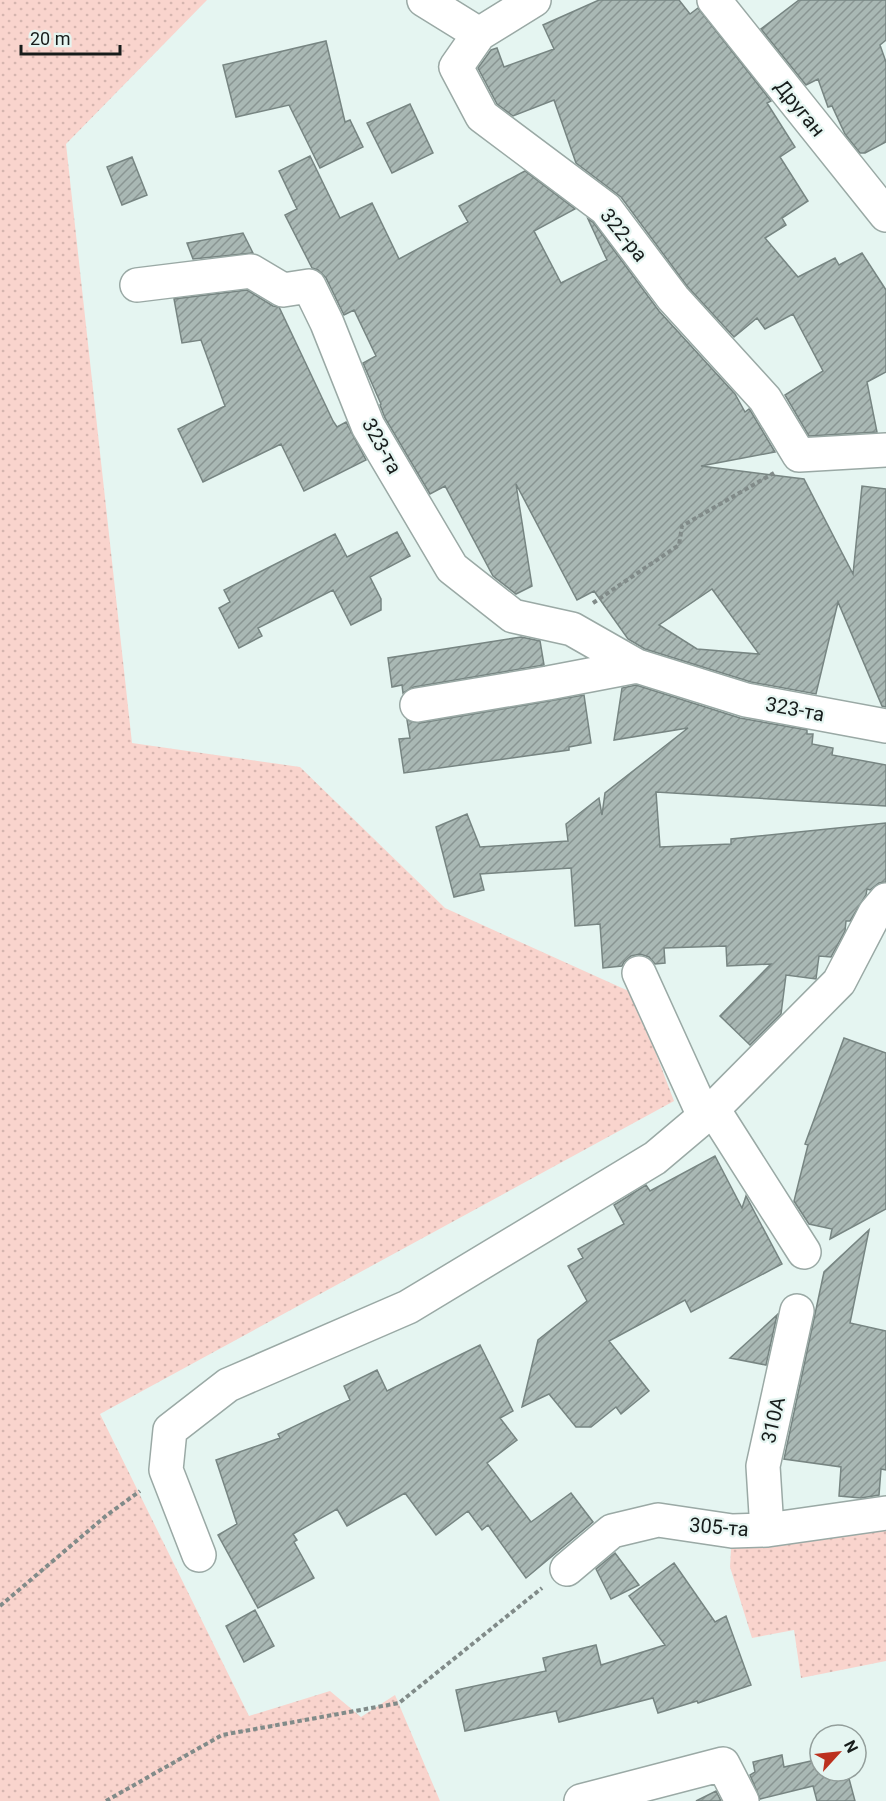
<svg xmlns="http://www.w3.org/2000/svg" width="886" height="1801" font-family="Roboto,sans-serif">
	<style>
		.grass { fill: url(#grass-dots) }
		.building { fill: url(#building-hatch); stroke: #778582; stroke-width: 1.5; fill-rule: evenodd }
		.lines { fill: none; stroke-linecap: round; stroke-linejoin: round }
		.minor-casing { stroke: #9aa9a5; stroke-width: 36 }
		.path { stroke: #818b89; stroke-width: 4; stroke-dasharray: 4.5 3; stroke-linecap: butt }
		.minor { stroke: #fff; stroke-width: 33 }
		.labels { text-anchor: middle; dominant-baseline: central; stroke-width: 4.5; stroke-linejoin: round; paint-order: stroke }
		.street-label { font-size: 20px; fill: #171c1b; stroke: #e5f5f1 }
	</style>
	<defs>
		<pattern id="grass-dots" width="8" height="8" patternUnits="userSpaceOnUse" patternTransform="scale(1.5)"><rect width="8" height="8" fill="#f9d4cd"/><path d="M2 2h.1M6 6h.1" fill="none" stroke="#d5b5af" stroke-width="1.8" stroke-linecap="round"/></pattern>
		<pattern id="building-hatch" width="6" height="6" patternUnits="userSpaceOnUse" patternTransform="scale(1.5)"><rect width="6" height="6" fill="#a9b8b4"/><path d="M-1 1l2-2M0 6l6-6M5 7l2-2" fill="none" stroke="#899592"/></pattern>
	</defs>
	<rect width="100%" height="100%" fill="#e5f5f1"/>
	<path class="grass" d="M 0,0 L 207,0 L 66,144 L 132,743 L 300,767 L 445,908 L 633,993 L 674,1101 L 100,1414 L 249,1716 L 330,1691 L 361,1717 L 395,1695 L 440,1801 L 0,1801 Z
		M 886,1513 L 886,1661 L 801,1678 L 794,1630 L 752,1638 L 730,1567 L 732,1531 Z"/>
	<path class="building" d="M 599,0 L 679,0 L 690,14 L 698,8 L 771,101 L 767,103 L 795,147 L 780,157 L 808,201 L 782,218 L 786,225 L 765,238 L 798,277 L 835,258 L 839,265 L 862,253 L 886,290 L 886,372 L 867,382 L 877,432 L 809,436 L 785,395 L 823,371 L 793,314 L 765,329 L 757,318 L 734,337 L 687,286 L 621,197 L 576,163 L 554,100 L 513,116 L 497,104 L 478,68 L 491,50 L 497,48 L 504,67 L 554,49 L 543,25 Z
		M 799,0 L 886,0 L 886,40 L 880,45 L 886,62 L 886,142 L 865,153 L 860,153 L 845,134 L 832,106 L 828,107 L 818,79 L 806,85 L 761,29 Z
		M 326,41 L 345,122 L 350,120 L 363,147 L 320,168 L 289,105 L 236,117 L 223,65 Z
		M 410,104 L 433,153 L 392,173 L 367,123 Z
		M 310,156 L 340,218 L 372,203 L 399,259 L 468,222 L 459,206 L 525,171 L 575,209 L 534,231 L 561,283 L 607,260 L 588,219 L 593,222 L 659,311 L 735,394 L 745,412 L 749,409 L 750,410 L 775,452 L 701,466 L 804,479 L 853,574 L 862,486 L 886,489 L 886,707 L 882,706 L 838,602 L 816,694 L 751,682 L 645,649 L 628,639 L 594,591 L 577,600 L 516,484 L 532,586 L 516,594 L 493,576 L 445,486 L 430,494 L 385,418 L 380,405 L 381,404 L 363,363 L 376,356 L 354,310 L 344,315 L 326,278 L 318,270 L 312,268 L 285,215 L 297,209 L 279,171 ZM 712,589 L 759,654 L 697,649 L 659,625 Z
		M 132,157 L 147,195 L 122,205 L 107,167 Z
		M 243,233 L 253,253 L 193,259 L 187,243 Z
		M 247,290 L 273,306 L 279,307 L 333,421 L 337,427 L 346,422 L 366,460 L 304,491 L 281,444 L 203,482 L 178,429 L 225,406 L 201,340 L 182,343 L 174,299 Z
		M 397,532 L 410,556 L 370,577 L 381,599 L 381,610 L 351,625 L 333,590 L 258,628 L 262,636 L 239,648 L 219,608 L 230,602 L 224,590 L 335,534 L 347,557 Z
		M 521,637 L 540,641 L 544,665 L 414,687 L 403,693 L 402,685 L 392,687 L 388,658 Z
		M 636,685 L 740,718 L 807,730 L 807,734 L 813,734 L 812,744 L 833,748 L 832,755 L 886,765 L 886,806 L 656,792 L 660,847 L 731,844 L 731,839 L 886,823 L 886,882 L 879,883 L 870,890 L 867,889 L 866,895 L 850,921 L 846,921 L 845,931 L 831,957 L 819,956 L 816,979 L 786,975 L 781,1014 L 750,1045 L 720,1016 L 771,964 L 727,966 L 726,946 L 664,948 L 665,963 L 655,964 L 649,957 L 640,954 L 631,956 L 624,962 L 622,966 L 603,968 L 600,924 L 575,926 L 571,868 L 480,874 L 484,890 L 454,897 L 436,827 L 467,814 L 480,847 L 568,841 L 566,824 L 599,798 L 602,815 L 605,793 L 688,728 L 614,740 L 622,688 Z
		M 584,695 L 591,743 L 569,747 L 569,750 L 404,773 L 399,739 L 410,738 L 407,720 L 420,723 Z
		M 844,1038 L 886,1053 L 886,1209 L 830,1239 L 832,1229 L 809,1224 L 794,1201 L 808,1145 L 805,1144 Z
		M 715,1156 L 742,1208 L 746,1196 L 782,1264 L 691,1312 L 685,1300 L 609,1341 L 649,1391 L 621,1414 L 616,1407 L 591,1427 L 576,1427 L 549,1394 L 522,1407 L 538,1340 L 587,1301 L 568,1266 L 583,1258 L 578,1249 L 624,1224 L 614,1205 L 646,1185 L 650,1191 Z
		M 869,1230 L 850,1323 L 886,1331 L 886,1470 L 881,1469 L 879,1495 L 861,1498 L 839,1496 L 841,1467 L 784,1459 L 824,1272 Z
		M 777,1315 L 766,1365 L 730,1358 Z
		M 480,1345 L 513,1411 L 500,1418 L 517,1440 L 487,1463 L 531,1522 L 571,1493 L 593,1522 L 526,1578 L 488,1525 L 482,1530 L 468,1511 L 436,1535 L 405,1493 L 347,1526 L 337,1509 L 293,1534 L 297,1540 L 294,1542 L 314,1578 L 258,1608 L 218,1535 L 237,1524 L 216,1460 L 280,1438 L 278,1434 L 350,1400 L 344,1386 L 377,1370 L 387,1391 Z
		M 615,1553 L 639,1585 L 611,1599 L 596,1569 Z
		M 674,1563 L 715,1622 L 726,1616 L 751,1685 L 698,1703 L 697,1701 L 658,1713 L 653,1698 L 559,1722 L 556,1711 L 465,1731 L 456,1690 L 546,1671 L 543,1658 L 596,1645 L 601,1665 L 665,1645 L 629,1596 Z
		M 255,1610 L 274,1646 L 244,1662 L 226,1626 Z
		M 782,1755 L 784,1767 L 820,1759 L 820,1771 L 847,1771 L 855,1801 L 817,1801 L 813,1786 L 760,1799 L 750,1775 L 755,1772 L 753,1762 Z
		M 716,1791 L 721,1801 L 696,1801 Z"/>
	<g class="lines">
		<defs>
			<path id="minor" d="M 424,0 L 479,34
				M 534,0 L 479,34 L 456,67 L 482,116 L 606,209 L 673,298 L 765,399 L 799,455 L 886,450
				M 714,0 L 886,215
				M 137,285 L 251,271 L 283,290 L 309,286 L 327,323 L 368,426 L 452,568 L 513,616 L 572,629 L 637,666 L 746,700 L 886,726
				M 417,705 L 548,683 L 637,666
				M 639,973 L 704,1116
				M 713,1109 L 804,1252
				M 767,1530 L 763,1466 L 797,1311
				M 199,1555 L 166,1470 L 170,1430 L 228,1385 L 408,1307 L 655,1158 L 713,1109 L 839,982 L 875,913 L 886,900
				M 567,1569 L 612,1531 L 658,1520 L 732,1531 L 767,1530 L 886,1513
				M 581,1801 L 723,1764 L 742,1801"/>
		</defs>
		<use href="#minor" class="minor-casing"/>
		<path class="path" d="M 593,603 L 679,545 L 682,526 L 774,473
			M 0,1606 L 107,1515 L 140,1491
			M 106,1801 L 222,1735 L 399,1703 L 542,1588"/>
		<use href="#minor" class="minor"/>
	</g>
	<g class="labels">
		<g class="street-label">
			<text transform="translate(800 108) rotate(51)">Друган</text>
			<text transform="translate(624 235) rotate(51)">322-ра</text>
			<text transform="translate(382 446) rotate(61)">323-та</text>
			<text transform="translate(795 709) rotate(11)">323-та</text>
			<text transform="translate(773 1420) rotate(-77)">310А</text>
			<text transform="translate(719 1527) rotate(5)">305-та</text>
		</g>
	</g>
	<g transform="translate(838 1753) rotate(63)"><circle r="28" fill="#e5f5f1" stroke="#939e9b" stroke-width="1.5"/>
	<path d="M0-4.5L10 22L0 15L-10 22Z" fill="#bc301e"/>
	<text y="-9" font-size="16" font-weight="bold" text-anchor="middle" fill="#171c1b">N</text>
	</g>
	<path d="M21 45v9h99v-9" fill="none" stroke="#171c1b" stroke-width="3"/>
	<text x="30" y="45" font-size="18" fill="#171c1b" stroke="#e5f5f1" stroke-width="4.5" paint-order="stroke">20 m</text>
</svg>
